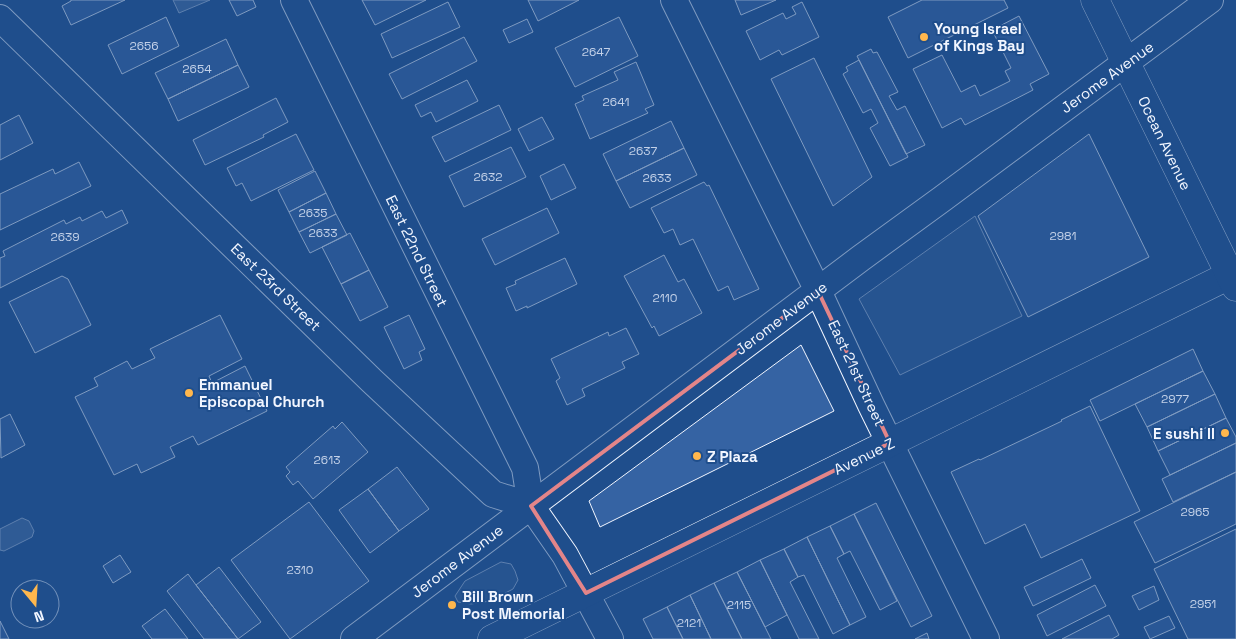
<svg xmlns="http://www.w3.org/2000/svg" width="1236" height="639" font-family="'Space Grotesk',sans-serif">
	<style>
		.built { fill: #305b95; stroke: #a8bbd7 }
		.water { fill: #446ba0; stroke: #a8bbd7 }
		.building { fill: #3563a3; stroke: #f2f6ff }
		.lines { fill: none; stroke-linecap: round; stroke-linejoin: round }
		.minor-casing { stroke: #f2f6ff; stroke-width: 28 }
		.tertiary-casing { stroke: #f2f6ff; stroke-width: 29 }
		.secondary-casing { stroke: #f2f6ff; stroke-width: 29 }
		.minor { stroke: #1f4e8c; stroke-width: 26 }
		.tertiary { stroke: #1f4e8c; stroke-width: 28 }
		.secondary { stroke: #1f4e8c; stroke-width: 28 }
		.marked { fill: none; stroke: #e38589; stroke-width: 4; stroke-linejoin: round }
		.poi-dot { fill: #ffb74d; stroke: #1f4e8c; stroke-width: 2 }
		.labels { text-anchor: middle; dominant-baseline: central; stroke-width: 4; stroke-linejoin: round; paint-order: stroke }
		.number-label { font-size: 12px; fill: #c3d1e8 }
		.poi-label { font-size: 15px; font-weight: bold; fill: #f2f6ff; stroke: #1f4e8c; text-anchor: start }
		.street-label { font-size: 15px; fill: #f2f6ff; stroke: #1f4e8c }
	</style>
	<rect width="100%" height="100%" fill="#1f4e8c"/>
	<path class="built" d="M 975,216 L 1022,316 L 900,375 L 859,299 Z
		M 501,562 L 511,564 L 515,571 L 518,580 L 513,589 L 490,601 L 471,604 L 458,602 L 455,596 L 465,581 Z"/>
	<path class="water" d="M 173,0 L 210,0 L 179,13 Z
		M 22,518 L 29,521 L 34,531 L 32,537 L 4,551 L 0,550 L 0,529 Z"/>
	<path class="building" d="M 71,0 L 125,0 L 71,25 L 62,6 L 71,1 Z
		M 229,0 L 253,0 L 256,7 L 237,16 Z
		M 362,0 L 426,0 L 375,25 Z
		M 528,0 L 579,0 L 538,21 Z
		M 735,0 L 776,0 L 741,15 Z
		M 922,0 L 1004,0 L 1008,8 L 908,58 L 888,17 Z
		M 448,2 L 460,27 L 392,58 L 381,34 Z
		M 802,2 L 819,37 L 782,55 L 779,50 L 760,60 L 746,31 L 783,13 L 786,19 L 796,14 L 792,7 Z
		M 1019,16 L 1049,74 L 1030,84 L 1033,90 L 965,125 L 961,118 L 942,128 L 913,69 L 942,55 L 961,92 L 975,85 L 980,96 L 1010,81 L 1005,71 L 1011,68 L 992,30 Z
		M 166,17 L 179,46 L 122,74 L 108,45 Z
		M 619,17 L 638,56 L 575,87 L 555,48 Z
		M 527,19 L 533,32 L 509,43 L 503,30 Z
		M 464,37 L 477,61 L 402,99 L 389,74 Z
		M 226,39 L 238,65 L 168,99 L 155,73 Z
		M 871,49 L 873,53 L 877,52 L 898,92 L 889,96 L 897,110 L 905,106 L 925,145 L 906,154 L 857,56 Z
		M 814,58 L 872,177 L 833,206 L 771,79 Z
		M 859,60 L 908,157 L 890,166 L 870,128 L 878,123 L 871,109 L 863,113 L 843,74 L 848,71 L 846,67 Z
		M 636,62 L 654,105 L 645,109 L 648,113 L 590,139 L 575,104 L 584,100 L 582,96 L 618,80 L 614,72 Z
		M 238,65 L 249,87 L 178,121 L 168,99 Z
		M 467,80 L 478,101 L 436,122 L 431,112 L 421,117 L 415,105 Z
		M 276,98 L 288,122 L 263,135 L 264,137 L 205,165 L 193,140 Z
		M 499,105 L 511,130 L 445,162 L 432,137 Z
		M 19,115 L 33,143 L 0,160 L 0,125 Z
		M 542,117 L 554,139 L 529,151 L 518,129 Z
		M 671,121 L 684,148 L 616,181 L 603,154 Z
		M 296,134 L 314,170 L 251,201 L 242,183 L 236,186 L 227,168 Z
		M 1089,134 L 1149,257 L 1028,317 L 978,216 Z
		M 511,147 L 526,177 L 464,207 L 449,176 Z
		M 684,148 L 697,175 L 630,208 L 616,181 Z
		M 79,162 L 91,186 L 0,230 L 0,194 L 53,169 L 55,174 Z
		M 564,164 L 576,188 L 551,200 L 540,176 Z
		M 315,171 L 326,193 L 289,212 L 278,190 Z
		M 704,182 L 707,186 L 709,185 L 759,289 L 734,300 L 728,286 L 718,291 L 693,239 L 680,245 L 673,229 L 664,233 L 651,208 Z
		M 326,193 L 336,214 L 299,232 L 289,212 Z
		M 547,208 L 559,233 L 495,265 L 482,239 Z
		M 122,210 L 128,223 L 0,288 L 0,258 L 5,256 L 3,251 L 64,220 L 66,224 L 80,217 L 82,221 L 102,211 L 106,218 Z
		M 336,214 L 347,235 L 310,253 L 299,232 Z
		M 350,233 L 369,270 L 341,284 L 322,247 Z
		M 664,255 L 678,282 L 684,279 L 702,313 L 659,336 L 654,326 L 652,328 L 624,276 Z
		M 565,258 L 577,284 L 527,308 L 527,306 L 516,311 L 506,288 L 516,284 L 515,281 Z
		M 369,270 L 388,307 L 360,321 L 341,284 Z
		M 62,276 L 68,279 L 91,325 L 35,353 L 9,302 Z
		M 220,315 L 242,359 L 209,376 L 212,383 L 245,366 L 267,411 L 198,445 L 193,436 L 170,447 L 175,457 L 141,473 L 137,464 L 114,475 L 75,397 L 98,386 L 94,378 L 127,361 L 132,369 L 155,358 L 150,349 Z
		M 409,315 L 425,349 L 419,352 L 422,360 L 404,369 L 384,327 Z
		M 626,328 L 639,354 L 622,362 L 625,368 L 582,389 L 585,396 L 567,405 L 556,381 L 560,378 L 551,359 L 608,332 L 609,336 Z
		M 801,345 L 834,411 L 600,527 L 589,501 Z
		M 1193,349 L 1203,371 L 1100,421 L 1090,400 Z
		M 1203,371 L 1215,394 L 1147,427 L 1135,404 Z
		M 1215,394 L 1226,418 L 1158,451 L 1147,427 Z
		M 1090,406 L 1140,511 L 1041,558 L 1025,524 L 985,544 L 951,472 L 979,459 L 980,460 L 1062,421 L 1061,420 Z
		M 10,414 L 25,445 L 1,458 L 0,419 Z
		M 1226,418 L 1236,437 L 1236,443 L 1170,475 L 1158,451 Z
		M 342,422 L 368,452 L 313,499 L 298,481 L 293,485 L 286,476 L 290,472 L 286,467 L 333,426 L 335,429 Z
		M 1236,443 L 1236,472 L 1173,502 L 1162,479 Z
		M 397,467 L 429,509 L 399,531 L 368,489 Z
		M 1236,472 L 1236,524 L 1155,563 L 1134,522 Z
		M 368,489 L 399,531 L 370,553 L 339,510 Z
		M 309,502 L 369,581 L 290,639 L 231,560 Z
		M 876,503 L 932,616 L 911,627 L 854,514 Z
		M 854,514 L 897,601 L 880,610 L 850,551 L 844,554 L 830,526 Z
		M 830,526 L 844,554 L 837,558 L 866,617 L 850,625 L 807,537 Z
		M 1236,529 L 1236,639 L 1188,639 L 1154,569 Z
		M 807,537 L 850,625 L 833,634 L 804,575 L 798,577 L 784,549 Z
		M 784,549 L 798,577 L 790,582 L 819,639 L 799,639 L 760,560 Z
		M 120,555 L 131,572 L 113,583 L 103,566 Z
		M 1082,559 L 1091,578 L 1033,606 L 1024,587 Z
		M 760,560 L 787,615 L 765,627 L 737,572 Z
		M 219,567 L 261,622 L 238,639 L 196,585 Z
		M 737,572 L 765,627 L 771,639 L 742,639 L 714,583 Z
		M 188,574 L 196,585 L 238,639 L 204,639 L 167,591 Z
		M 714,583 L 742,639 L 711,639 L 690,595 Z
		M 1095,585 L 1106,606 L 1047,636 L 1037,615 Z
		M 1154,586 L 1159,600 L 1139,610 L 1132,596 Z
		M 690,595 L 711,639 L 683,639 L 667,607 Z
		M 667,607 L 683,639 L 653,639 L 643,619 Z
		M 165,609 L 188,639 L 152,639 L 142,626 Z
		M 1109,615 L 1119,635 L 1112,639 L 1062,639 Z
		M 1169,616 L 1175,628 L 1150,639 L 1144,627 Z
		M 0,621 L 9,639 L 0,639 Z
		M 927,633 L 929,639 L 915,639 Z"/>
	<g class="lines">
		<defs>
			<path id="minor" d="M 294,0 L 525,468 L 531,506
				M 674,0 L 818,291 L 871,405 L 986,639
				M 0,18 L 372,381 L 493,494 L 531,506 L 565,555 L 610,639
				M 354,639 L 861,258 L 942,199 L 1210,0"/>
			<path id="tertiary" d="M 492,639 L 1236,272"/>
			<path id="secondary" d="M 1095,0 L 1236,287"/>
		</defs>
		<use href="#minor" class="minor-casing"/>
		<use href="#tertiary" class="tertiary-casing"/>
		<use href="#secondary" class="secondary-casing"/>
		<use href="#minor" class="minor"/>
		<use href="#tertiary" class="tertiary"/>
		<use href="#secondary" class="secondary"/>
	</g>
	<path d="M0 0H1236V639H0ZM 818,291 L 890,443 L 586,593 L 531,506 Z" fill="#1f4e8c" fill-opacity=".55" fill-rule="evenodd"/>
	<path class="marked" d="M 818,291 L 890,443 L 586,593 L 531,506 Z"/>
	<g class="poi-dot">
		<circle cx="924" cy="37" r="5"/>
		<circle cx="189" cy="393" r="5"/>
		<circle cx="1225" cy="433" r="5"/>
		<circle cx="697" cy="456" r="5"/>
		<circle cx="452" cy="605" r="5"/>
	</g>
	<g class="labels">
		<g class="number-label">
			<text x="144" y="46">2656</text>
			<text x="596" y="52">2647</text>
			<text x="197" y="69">2654</text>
			<text x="616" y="102">2641</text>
			<text x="643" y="151">2637</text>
			<text x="488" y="177">2632</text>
			<text x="657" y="178">2633</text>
			<text x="313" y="213">2635</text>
			<text x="323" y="233">2633</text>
			<text x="1063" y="236">2981</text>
			<text x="65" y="237">2639</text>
			<text x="665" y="298">2110</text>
			<text x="1175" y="399">2977</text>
			<text x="327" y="460">2613</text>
			<text x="1195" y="512">2965</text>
			<text x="300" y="570">2310</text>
			<text x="1203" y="604">2951</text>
			<text x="739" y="605">2115</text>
			<text x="689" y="623">2121</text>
		</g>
		<g class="poi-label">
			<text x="934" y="28">Young Israel<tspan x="934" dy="17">of Kings Bay</tspan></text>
			<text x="199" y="384">Emmanuel<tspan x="199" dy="17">Episcopal Church</tspan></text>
			<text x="1215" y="433" text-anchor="end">E sushi II</text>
			<text x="707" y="456">Z Plaza</text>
			<text x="462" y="596">Bill Brown<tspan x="462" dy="17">Post Memorial</tspan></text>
		</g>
		<g class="street-label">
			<text transform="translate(1107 77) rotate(-36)">Jerome Avenue</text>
			<text transform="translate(1165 143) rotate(64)">Ocean Avenue</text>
			<text transform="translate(417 251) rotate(64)">East 22nd Street</text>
			<text transform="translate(276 287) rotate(44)">East 23rd Street</text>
			<text transform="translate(781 318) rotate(-37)">Jerome Avenue</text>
			<text transform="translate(857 373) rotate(65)">East 21st Street</text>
			<text transform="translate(864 456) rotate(-26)">Avenue Z</text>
			<text transform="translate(457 561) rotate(-37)">Jerome Avenue</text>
		</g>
	</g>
	<g transform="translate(35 604) rotate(162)"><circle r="24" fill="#1f4e8c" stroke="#7391ba"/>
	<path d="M0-4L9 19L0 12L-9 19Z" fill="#ffb74d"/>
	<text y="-8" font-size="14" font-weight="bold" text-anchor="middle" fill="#f2f6ff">N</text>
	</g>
</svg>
